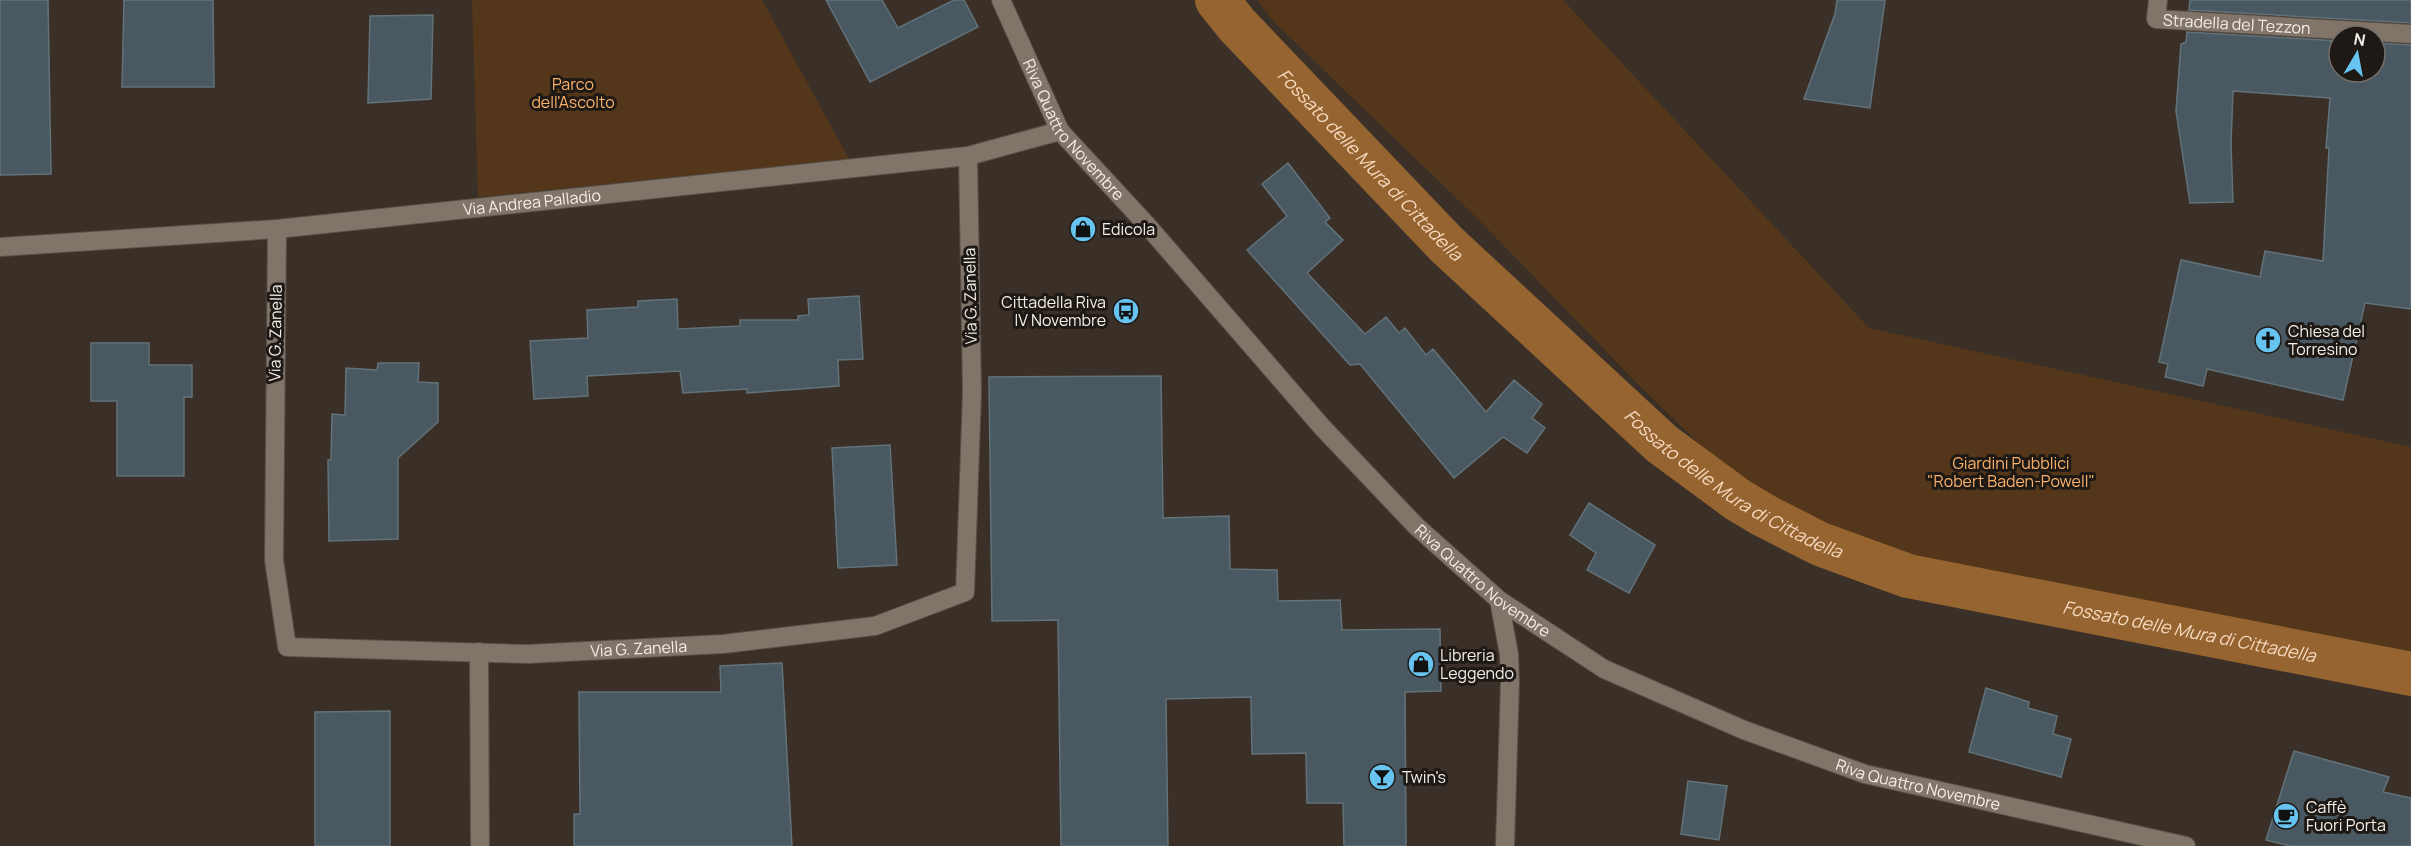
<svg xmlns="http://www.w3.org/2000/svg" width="2411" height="846" font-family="Manrope,sans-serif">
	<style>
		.green { fill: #54371a }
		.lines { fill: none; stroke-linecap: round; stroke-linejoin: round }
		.canal { stroke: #956431; stroke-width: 44 }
		.building { fill: #4a5961; stroke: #62727a; stroke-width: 1.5 }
		.street-casing { stroke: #595047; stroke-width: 20 }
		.secondary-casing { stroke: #595047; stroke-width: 20 }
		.street { stroke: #81756a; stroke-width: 18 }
		.secondary { stroke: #81756a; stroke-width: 18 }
		.labels { text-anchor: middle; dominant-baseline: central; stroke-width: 6; stroke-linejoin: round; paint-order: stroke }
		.street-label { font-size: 16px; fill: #f5eee8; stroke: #1e1915 }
		.park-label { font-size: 16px; fill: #fab26a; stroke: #1e1915 }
		.poi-label { font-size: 16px; fill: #f5eee8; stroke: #1e1915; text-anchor: start }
		.water-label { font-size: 18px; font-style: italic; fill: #f7d9be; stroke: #1e1915 }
	</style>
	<rect width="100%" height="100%" fill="#3b3027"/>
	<path class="green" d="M 472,0 L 762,0 L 849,159 L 478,197 Z
		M 1257,0 L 1563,0 L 1869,328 L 2411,447 L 2411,658 L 1982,579 L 1836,536 L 1726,470 L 1637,383 L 1477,218 L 1277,25 Z"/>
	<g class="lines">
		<path class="canal" id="s1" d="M 1217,0 L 1237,25 L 1446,244 L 1662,444 L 1738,500 L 1765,516 L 1820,544 L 1908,576 L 2411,674"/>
	</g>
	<path class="building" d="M 0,0 L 48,0 L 51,174 L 0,175 Z
		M 124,0 L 213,0 L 214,87 L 122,87 Z
		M 826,0 L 882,0 L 898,28 L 954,0 L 964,0 L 978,27 L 870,82 Z
		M 1837,0 L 1885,0 L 1870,108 L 1804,99 L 1835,14 Z
		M 2190,0 L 2411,0 L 2411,23 L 2189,10 Z
		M 433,15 L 431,99 L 368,103 L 370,16 Z
		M 2187,32 L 2339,41 L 2339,72 L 2375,72 L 2375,43 L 2411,45 L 2411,309 L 2365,303 L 2343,400 L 2207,369 L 2203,386 L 2165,377 L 2168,364 L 2159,362 L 2181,260 L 2260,277 L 2265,251 L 2323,261 L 2329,148 L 2326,148 L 2330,98 L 2233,91 L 2231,144 L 2233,202 L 2190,203 L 2176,111 L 2181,44 L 2186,42 Z
		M 1288,163 L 1330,218 L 1325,222 L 1343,240 L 1307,273 L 1365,334 L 1386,317 L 1399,333 L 1405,328 L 1426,355 L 1433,349 L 1486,412 L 1514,380 L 1542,404 L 1532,418 L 1545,428 L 1527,453 L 1503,437 L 1454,478 L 1360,364 L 1350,365 L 1247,250 L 1287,216 L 1262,184 Z
		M 859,296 L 863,359 L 838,360 L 839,386 L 747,393 L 747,389 L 683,393 L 680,371 L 587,376 L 588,396 L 534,399 L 530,341 L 588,338 L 587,310 L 638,307 L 638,301 L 677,299 L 678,329 L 740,326 L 740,320 L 798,320 L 798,316 L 809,315 L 808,299 Z
		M 91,343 L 149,343 L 149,365 L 192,365 L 192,397 L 184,397 L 184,476 L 117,476 L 117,401 L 91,401 Z
		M 378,363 L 419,363 L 418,382 L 438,383 L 438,422 L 398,458 L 398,539 L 329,541 L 328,460 L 331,460 L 332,414 L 345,415 L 346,368 L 377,370 Z
		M 1161,376 L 1163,518 L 1229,516 L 1230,569 L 1277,570 L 1278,601 L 1340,600 L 1342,630 L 1440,629 L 1441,691 L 1405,692 L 1406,846 L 1344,846 L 1343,803 L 1307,803 L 1306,753 L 1252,754 L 1251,697 L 1166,699 L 1168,846 L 1061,846 L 1058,620 L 992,621 L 989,377 Z
		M 890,445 L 897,565 L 838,568 L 832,448 Z
		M 1589,503 L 1655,545 L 1629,593 L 1587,570 L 1596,553 L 1570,535 Z
		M 782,663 L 792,846 L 574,846 L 574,814 L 580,814 L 579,692 L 721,692 L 720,666 Z
		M 1986,688 L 2029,702 L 2028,708 L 2057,716 L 2053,734 L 2071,739 L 2061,777 L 1969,752 Z
		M 390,711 L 390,846 L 315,846 L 315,712 Z
		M 2294,751 L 2389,777 L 2383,792 L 2411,798 L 2411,846 L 2290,846 L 2266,840 Z
		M 1688,781 L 1727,786 L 1719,840 L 1681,834 Z"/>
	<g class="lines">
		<defs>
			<g id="street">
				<path id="s2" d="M 2158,0 L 2156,19 L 2411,34"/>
				<path id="s3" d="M 277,229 L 274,560 L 287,647 L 528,654 L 723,644 L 875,626 L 965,592 L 972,392 L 968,156"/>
				<path id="s4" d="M 0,247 L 277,229 L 968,156 L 1060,131"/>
				<path d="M 1499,600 L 1509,654 L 1510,682 L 1505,846"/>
				<path d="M 479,652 L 480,846"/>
			</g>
			<g id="secondary">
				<path id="s5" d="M 1001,0 L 1060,131 L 1146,224 L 1322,427 L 1416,526 L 1499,600 L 1604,669 L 1744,730 L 1865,774 L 2186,846"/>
			</g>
		</defs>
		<use href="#street" class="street-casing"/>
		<use href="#secondary" class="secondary-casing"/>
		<use href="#street" class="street"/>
		<use href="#secondary" class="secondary"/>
	</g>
	<defs>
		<symbol id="shop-disc" viewBox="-11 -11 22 22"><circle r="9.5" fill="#67c4f0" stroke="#1e1915"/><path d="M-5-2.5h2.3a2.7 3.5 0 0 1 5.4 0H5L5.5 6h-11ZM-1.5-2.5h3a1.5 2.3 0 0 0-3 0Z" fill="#111"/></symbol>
		<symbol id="bus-disc" viewBox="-11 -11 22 22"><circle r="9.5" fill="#67c4f0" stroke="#1e1915"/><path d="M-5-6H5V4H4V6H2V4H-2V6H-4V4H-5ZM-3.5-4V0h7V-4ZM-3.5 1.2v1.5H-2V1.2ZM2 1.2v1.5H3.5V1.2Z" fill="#111"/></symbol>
		<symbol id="church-disc" viewBox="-11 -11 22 22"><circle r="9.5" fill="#67c4f0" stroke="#1e1915"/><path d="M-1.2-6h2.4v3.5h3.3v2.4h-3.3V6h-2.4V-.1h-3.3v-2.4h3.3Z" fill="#111"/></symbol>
		<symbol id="bar-disc" viewBox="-11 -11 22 22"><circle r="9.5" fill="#67c4f0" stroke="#1e1915"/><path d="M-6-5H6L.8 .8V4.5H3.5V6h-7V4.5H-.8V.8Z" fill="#111"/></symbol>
		<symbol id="cafe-disc" viewBox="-11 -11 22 22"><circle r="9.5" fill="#67c4f0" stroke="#1e1915"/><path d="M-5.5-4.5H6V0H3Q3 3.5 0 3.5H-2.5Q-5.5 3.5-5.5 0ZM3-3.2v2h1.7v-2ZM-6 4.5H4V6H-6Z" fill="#111"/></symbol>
	</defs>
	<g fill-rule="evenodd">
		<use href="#shop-disc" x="1068" y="214" width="30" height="30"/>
		<use href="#bus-disc" x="1111" y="296" width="30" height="30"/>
		<use href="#church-disc" x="2253" y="325" width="30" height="30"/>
		<use href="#shop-disc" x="1406" y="649" width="30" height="30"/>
		<use href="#bar-disc" x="1367" y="762" width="30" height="30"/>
		<use href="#cafe-disc" x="2271" y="801" width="30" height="30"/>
	</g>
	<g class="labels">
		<g class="street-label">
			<text stroke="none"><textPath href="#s2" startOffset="100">Stradella del Tezzon</textPath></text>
			<text stroke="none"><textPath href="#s5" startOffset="150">Riva Quattro Novembre</textPath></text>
			<text stroke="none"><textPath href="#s4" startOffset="534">Via Andrea Palladio</textPath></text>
			<text transform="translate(970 296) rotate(-91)">Via G. Zanella</text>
			<text transform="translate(275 333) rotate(-89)">Via G. Zanella</text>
			<text stroke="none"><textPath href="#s5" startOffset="762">Riva Quattro Novembre</textPath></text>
			<text stroke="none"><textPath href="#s3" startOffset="771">Via G. Zanella</textPath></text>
			<text stroke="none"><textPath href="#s5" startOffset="1248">Riva Quattro Novembre</textPath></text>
		</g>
		<g class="park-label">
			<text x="573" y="84">Parco<tspan x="573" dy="18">dell'Ascolto</tspan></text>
			<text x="2011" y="463">Giardini Pubblici<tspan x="2011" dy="18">"Robert Baden-Powell"</tspan></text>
		</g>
		<g class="poi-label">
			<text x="1102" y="229">Edicola</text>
			<text x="1106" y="302" text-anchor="end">Cittadella Riva<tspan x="1106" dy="18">IV Novembre</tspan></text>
			<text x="2288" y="331">Chiesa del<tspan x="2288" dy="18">Torresino</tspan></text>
			<text x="1440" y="655">Libreria<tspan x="1440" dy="18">Leggendo</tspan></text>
			<text x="1402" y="777">Twin's</text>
			<text x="2306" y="807">Caffè<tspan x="2306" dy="18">Fuori Porta</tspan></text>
		</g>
		<g class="water-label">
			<text stroke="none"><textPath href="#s1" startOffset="225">Fossato delle Mura di Cittadella</textPath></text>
			<text stroke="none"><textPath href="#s1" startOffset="711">Fossato delle Mura di Cittadella</textPath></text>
			<text stroke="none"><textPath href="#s1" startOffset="1197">Fossato delle Mura di Cittadella</textPath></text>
		</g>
	</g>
	<g transform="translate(2357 54) rotate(10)"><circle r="28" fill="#1e1915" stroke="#746e69" stroke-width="1.5"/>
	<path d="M0-4.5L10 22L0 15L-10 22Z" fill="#67c4f0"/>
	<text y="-9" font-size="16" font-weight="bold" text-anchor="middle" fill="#f5eee8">N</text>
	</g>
</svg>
